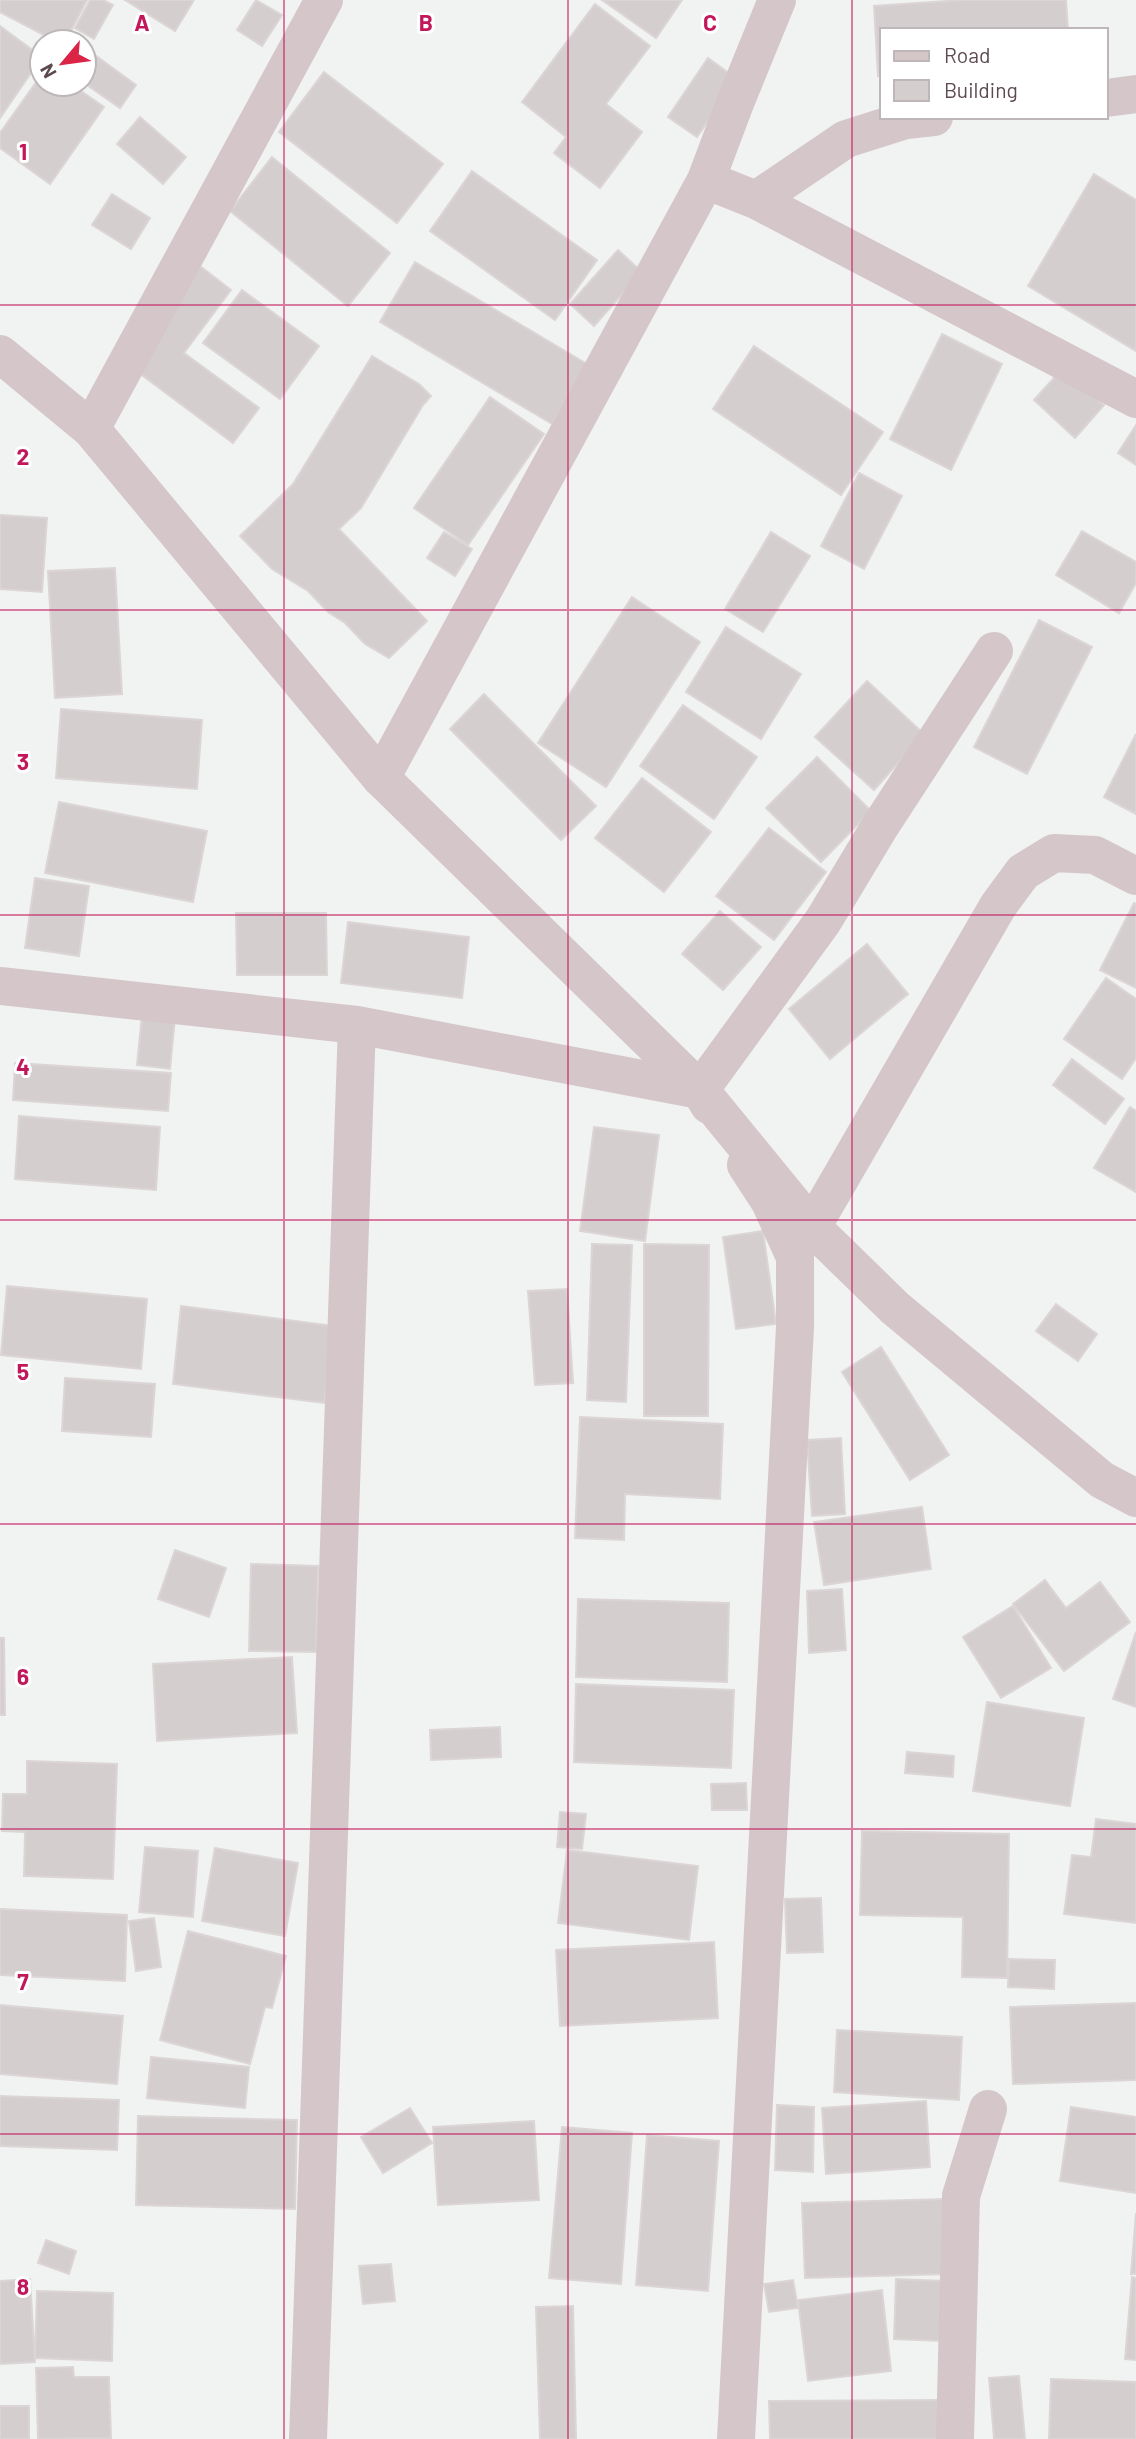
<svg xmlns="http://www.w3.org/2000/svg" width="1136" height="2439" font-family="Barlow,sans-serif">
	<style>
		.building { fill: #d5cecf; stroke: #dcd5d6; stroke-width: 2 }
		.lines { fill: none; stroke-linecap: round; stroke-linejoin: round }
		.minor { stroke: #d5c6ca; stroke-width: 38 }
		.tertiary { stroke: #d5c6ca; stroke-width: 38 }
		.grid { fill: none; stroke: #c2185b; stroke-width: 2; stroke-opacity: 0.55 }
		.grid-label { font-size: 23px; text-anchor: middle; font-weight: bold; fill: #c2185b; stroke: #fff; stroke-width: 6; stroke-linejoin: round; paint-order: stroke }
	</style>
	<rect width="100%" height="100%" fill="#f1f3f2"/>
	<path class="building" d="M 0,0 L 87,0 L 65,42 L 57,42 L 0,12 Z
		M 90,0 L 103,0 L 113,5 L 94,39 L 75,28 Z
		M 125,0 L 194,0 L 175,31 Z
		M 256,0 L 282,15 L 262,46 L 237,30 Z
		M 602,0 L 682,0 L 656,38 Z
		M 961,0 L 1066,0 L 1068,30 L 882,30 L 882,75 L 878,76 L 874,6 Z
		M 595,4 L 650,46 L 606,104 L 642,132 L 600,188 L 554,153 L 566,137 L 522,102 Z
		M 0,26 L 42,57 L 0,118 Z
		M 84,47 L 136,85 L 120,108 L 84,83 Z
		M 708,58 L 737,79 L 697,137 L 668,117 Z
		M 324,72 L 443,164 L 397,223 L 279,132 Z
		M 42,74 L 42,84 L 71,84 L 104,107 L 50,184 L 0,148 L 0,133 Z
		M 140,117 L 186,157 L 163,184 L 117,144 Z
		M 272,157 L 390,253 L 348,306 L 230,211 Z
		M 472,171 L 597,260 L 555,320 L 430,231 Z
		M 1094,174 L 1136,200 L 1136,351 L 1028,286 Z
		M 112,194 L 150,218 L 131,249 L 92,225 Z
		M 618,250 L 642,272 L 594,326 L 570,304 Z
		M 415,262 L 587,364 L 552,424 L 380,322 Z
		M 200,266 L 231,290 L 184,353 L 259,408 L 233,443 L 127,364 Z
		M 242,290 L 319,346 L 280,399 L 203,343 Z
		M 942,334 L 1002,364 L 951,470 L 890,439 Z
		M 754,346 L 883,432 L 841,495 L 713,409 Z
		M 372,356 L 419,384 L 431,396 L 423,405 L 361,508 L 339,529 L 427,621 L 389,658 L 365,644 L 345,623 L 328,612 L 308,591 L 272,569 L 240,536 L 293,484 Z
		M 1063,368 L 1104,405 L 1075,438 L 1034,400 Z
		M 490,397 L 544,434 L 468,545 L 414,508 Z
		M 1136,425 L 1136,465 L 1118,453 Z
		M 859,473 L 902,496 L 864,569 L 821,546 Z
		M 0,515 L 47,518 L 42,592 L 0,589 Z
		M 1082,531 L 1136,562 L 1136,583 L 1119,613 L 1056,575 Z
		M 444,532 L 472,549 L 455,576 L 427,558 Z
		M 771,532 L 810,556 L 763,632 L 725,609 Z
		M 115,568 L 122,694 L 55,698 L 48,571 Z
		M 632,597 L 700,642 L 606,787 L 538,743 Z
		M 1039,620 L 1092,647 L 1027,774 L 974,747 Z
		M 726,627 L 801,674 L 761,739 L 686,692 Z
		M 867,681 L 924,734 L 874,790 L 815,737 Z
		M 484,694 L 596,806 L 561,840 L 450,729 Z
		M 683,705 L 757,757 L 714,819 L 640,766 Z
		M 61,709 L 202,720 L 197,789 L 56,778 Z
		M 1136,734 L 1136,814 L 1104,797 Z
		M 817,757 L 871,811 L 821,862 L 766,808 Z
		M 642,778 L 711,832 L 664,892 L 595,838 Z
		M 59,802 L 207,831 L 193,902 L 45,873 Z
		M 769,828 L 826,872 L 774,940 L 716,896 Z
		M 35,878 L 89,886 L 79,956 L 25,948 Z
		M 1134,903 L 1136,904 L 1136,988 L 1100,970 Z
		M 720,911 L 761,947 L 723,990 L 682,954 Z
		M 236,913 L 326,913 L 327,975 L 237,975 Z
		M 348,922 L 469,937 L 462,998 L 341,983 Z
		M 867,944 L 908,994 L 830,1059 L 789,1009 Z
		M 1106,978 L 1136,999 L 1136,1058 L 1122,1079 L 1064,1039 Z
		M 142,1015 L 175,1018 L 170,1069 L 137,1065 Z
		M 1072,1059 L 1124,1099 L 1105,1124 L 1053,1085 Z
		M 15,1063 L 171,1073 L 168,1111 L 13,1100 Z
		M 1130,1107 L 1136,1111 L 1136,1192 L 1094,1168 Z
		M 19,1116 L 160,1127 L 156,1190 L 15,1179 Z
		M 594,1127 L 659,1135 L 645,1241 L 580,1231 Z
		M 763,1231 L 776,1324 L 736,1329 L 723,1237 Z
		M 592,1244 L 632,1245 L 626,1402 L 587,1400 Z
		M 644,1244 L 709,1245 L 708,1416 L 644,1416 Z
		M 7,1286 L 147,1299 L 141,1369 L 1,1355 Z
		M 567,1289 L 573,1383 L 535,1385 L 528,1291 Z
		M 1056,1304 L 1097,1334 L 1078,1361 L 1036,1331 Z
		M 181,1306 L 334,1326 L 324,1403 L 173,1384 Z
		M 881,1347 L 949,1455 L 910,1480 L 842,1372 Z
		M 65,1378 L 155,1384 L 151,1437 L 62,1431 Z
		M 580,1417 L 723,1424 L 720,1499 L 625,1494 L 624,1540 L 575,1538 Z
		M 841,1438 L 845,1514 L 812,1516 L 807,1440 Z
		M 922,1507 L 931,1569 L 824,1585 L 814,1522 Z
		M 175,1550 L 226,1568 L 209,1617 L 158,1599 Z
		M 251,1564 L 318,1566 L 316,1652 L 249,1651 Z
		M 1045,1580 L 1066,1608 L 1100,1582 L 1130,1622 L 1064,1671 L 1013,1604 Z
		M 842,1589 L 846,1650 L 809,1653 L 807,1591 Z
		M 578,1599 L 729,1603 L 727,1682 L 576,1677 Z
		M 1013,1606 L 1051,1668 L 1001,1698 L 963,1637 Z
		M 1136,1632 L 1136,1707 L 1113,1699 Z
		M 0,1638 L 4,1638 L 5,1715 L 0,1715 Z
		M 292,1657 L 297,1733 L 157,1741 L 153,1664 Z
		M 576,1684 L 734,1690 L 731,1768 L 574,1762 Z
		M 987,1702 L 1084,1718 L 1070,1806 L 973,1791 Z
		M 500,1727 L 501,1757 L 431,1760 L 430,1730 Z
		M 907,1752 L 954,1756 L 953,1777 L 905,1773 Z
		M 27,1761 L 117,1764 L 113,1879 L 24,1876 L 25,1832 L 2,1831 L 3,1794 L 27,1794 Z
		M 746,1783 L 747,1810 L 712,1810 L 711,1784 Z
		M 560,1812 L 586,1814 L 582,1849 L 557,1847 Z
		M 1096,1819 L 1136,1824 L 1136,1923 L 1064,1914 L 1072,1855 L 1091,1857 Z
		M 862,1831 L 1009,1834 L 1007,1978 L 962,1977 L 963,1917 L 860,1915 Z
		M 145,1847 L 198,1851 L 193,1917 L 139,1912 Z
		M 215,1848 L 298,1863 L 285,1936 L 202,1921 Z
		M 567,1850 L 698,1866 L 689,1940 L 558,1923 Z
		M 821,1898 L 823,1952 L 787,1953 L 785,1899 Z
		M 0,1909 L 127,1915 L 125,1981 L 0,1975 Z
		M 154,1918 L 161,1967 L 136,1971 L 129,1921 Z
		M 188,1931 L 286,1956 L 272,2008 L 265,2007 L 250,2064 L 160,2040 Z
		M 714,1942 L 718,2018 L 560,2026 L 556,1950 Z
		M 1009,1959 L 1055,1960 L 1054,1989 L 1008,1987 Z
		M 1136,2003 L 1136,2080 L 1013,2084 L 1010,2007 Z
		M 0,2005 L 123,2016 L 117,2084 L 0,2074 Z
		M 837,2030 L 962,2037 L 959,2100 L 834,2092 Z
		M 151,2057 L 249,2067 L 245,2108 L 147,2098 Z
		M 0,2096 L 119,2100 L 117,2150 L 0,2146 Z
		M 926,2101 L 930,2167 L 826,2174 L 822,2108 Z
		M 777,2105 L 814,2107 L 813,2172 L 775,2170 Z
		M 1071,2107 L 1136,2117 L 1136,2193 L 1060,2181 Z
		M 410,2108 L 432,2143 L 383,2173 L 361,2137 Z
		M 138,2116 L 297,2120 L 295,2209 L 136,2205 Z
		M 534,2121 L 539,2200 L 438,2205 L 433,2127 Z
		M 562,2127 L 632,2133 L 621,2284 L 549,2278 Z
		M 647,2135 L 719,2141 L 708,2291 L 636,2285 Z
		M 945,2199 L 948,2274 L 805,2278 L 802,2203 Z
		M 1136,2213 L 1136,2274 L 1131,2274 Z
		M 46,2240 L 76,2251 L 69,2274 L 38,2263 Z
		M 391,2264 L 395,2301 L 363,2304 L 359,2266 Z
		M 1132,2277 L 1136,2278 L 1136,2360 L 1125,2359 Z
		M 30,2279 L 35,2362 L 0,2364 L 0,2281 Z
		M 896,2279 L 944,2281 L 942,2341 L 894,2339 Z
		M 793,2280 L 798,2308 L 769,2312 L 764,2284 Z
		M 882,2290 L 891,2371 L 808,2381 L 798,2300 Z
		M 37,2291 L 113,2293 L 112,2361 L 35,2358 Z
		M 573,2306 L 576,2439 L 540,2439 L 536,2307 Z
		M 73,2367 L 74,2377 L 109,2377 L 111,2438 L 38,2439 L 36,2368 Z
		M 1019,2376 L 1025,2439 L 994,2439 L 989,2378 Z
		M 1051,2379 L 1136,2382 L 1136,2439 L 1049,2439 Z
		M 940,2400 L 941,2439 L 770,2439 L 769,2401 Z
		M 0,2406 L 29,2406 L 29,2439 L 0,2439 Z"/>
	<g class="lines">
		<path class="minor" d="M 1106,98 L 1136,94
			M 706,180 L 756,200 L 1136,399
			M 756,200 L 846,139 L 906,120 L 934,117
			M 91,429 L 324,0
			M 381,778 L 706,180 L 735,103 L 777,0
			M 0,986 L 357,1025 L 700,1090 L 709,1105
			M 700,1090 L 823,921 L 879,828 L 994,651
			M 812,1227 L 998,906 L 1023,872 L 1054,853 L 1095,855 L 1136,876
			M 308,2439 L 357,1025
			M 736,2439 L 795,1327 L 795,1257 L 770,1202 L 746,1165
			M 955,2439 L 961,2196 L 988,2109"/>
		<path class="tertiary" d="M 0,354 L 91,429 L 381,778 L 700,1090 L 812,1227 L 895,1308 L 1102,1480 L 1136,1498"/>
	</g>
	<path class="grid" d="M 284,0 L 284,2439M 568,0 L 568,2439M 852,0 L 852,2439M 0,305 L 1136,305M 0,610 L 1136,610M 0,915 L 1136,915M 0,1220 L 1136,1220M 0,1524 L 1136,1524M 0,1829 L 1136,1829M 0,2134 L 1136,2134"/>
	<g class="grid-label">
		<text x="142" y="31">A</text>
		<text x="426" y="31">B</text>
		<text x="710" y="31">C</text>
		<text x="23" y="160">1</text>
		<text x="23" y="465">2</text>
		<text x="23" y="770">3</text>
		<text x="23" y="1075">4</text>
		<text x="23" y="1380">5</text>
		<text x="23" y="1685">6</text>
		<text x="23" y="1990">7</text>
		<text x="23" y="2295">8</text>
	</g>
	<rect x="880" y="28" width="228" height="91" fill="#ffffff" stroke="#beb7b9" stroke-width="2"/>
	<rect x="894" y="51" width="35" height="10" fill="#d5c6ca" stroke="#beb7b9" stroke-width="2"/>
	<text x="944" y="63" font-size="21" fill="#5d4a4f">Road</text>
	<rect x="894" y="80" width="35" height="21" fill="#d5cecf" stroke="#beb7b9" stroke-width="2"/>
	<text x="944" y="98" font-size="21" fill="#5d4a4f">Building</text>
	<g transform="translate(63 63) rotate(241)"><circle r="33" fill="#ffffff" stroke="#beb7b9" stroke-width="2"/>
	<path d="M0-5L12 26L0 18L-12 26Z" fill="#da2547"/>
	<text y="-10" font-size="19" font-weight="bold" text-anchor="middle" fill="#5d4a4f">N</text>
	</g>
</svg>
